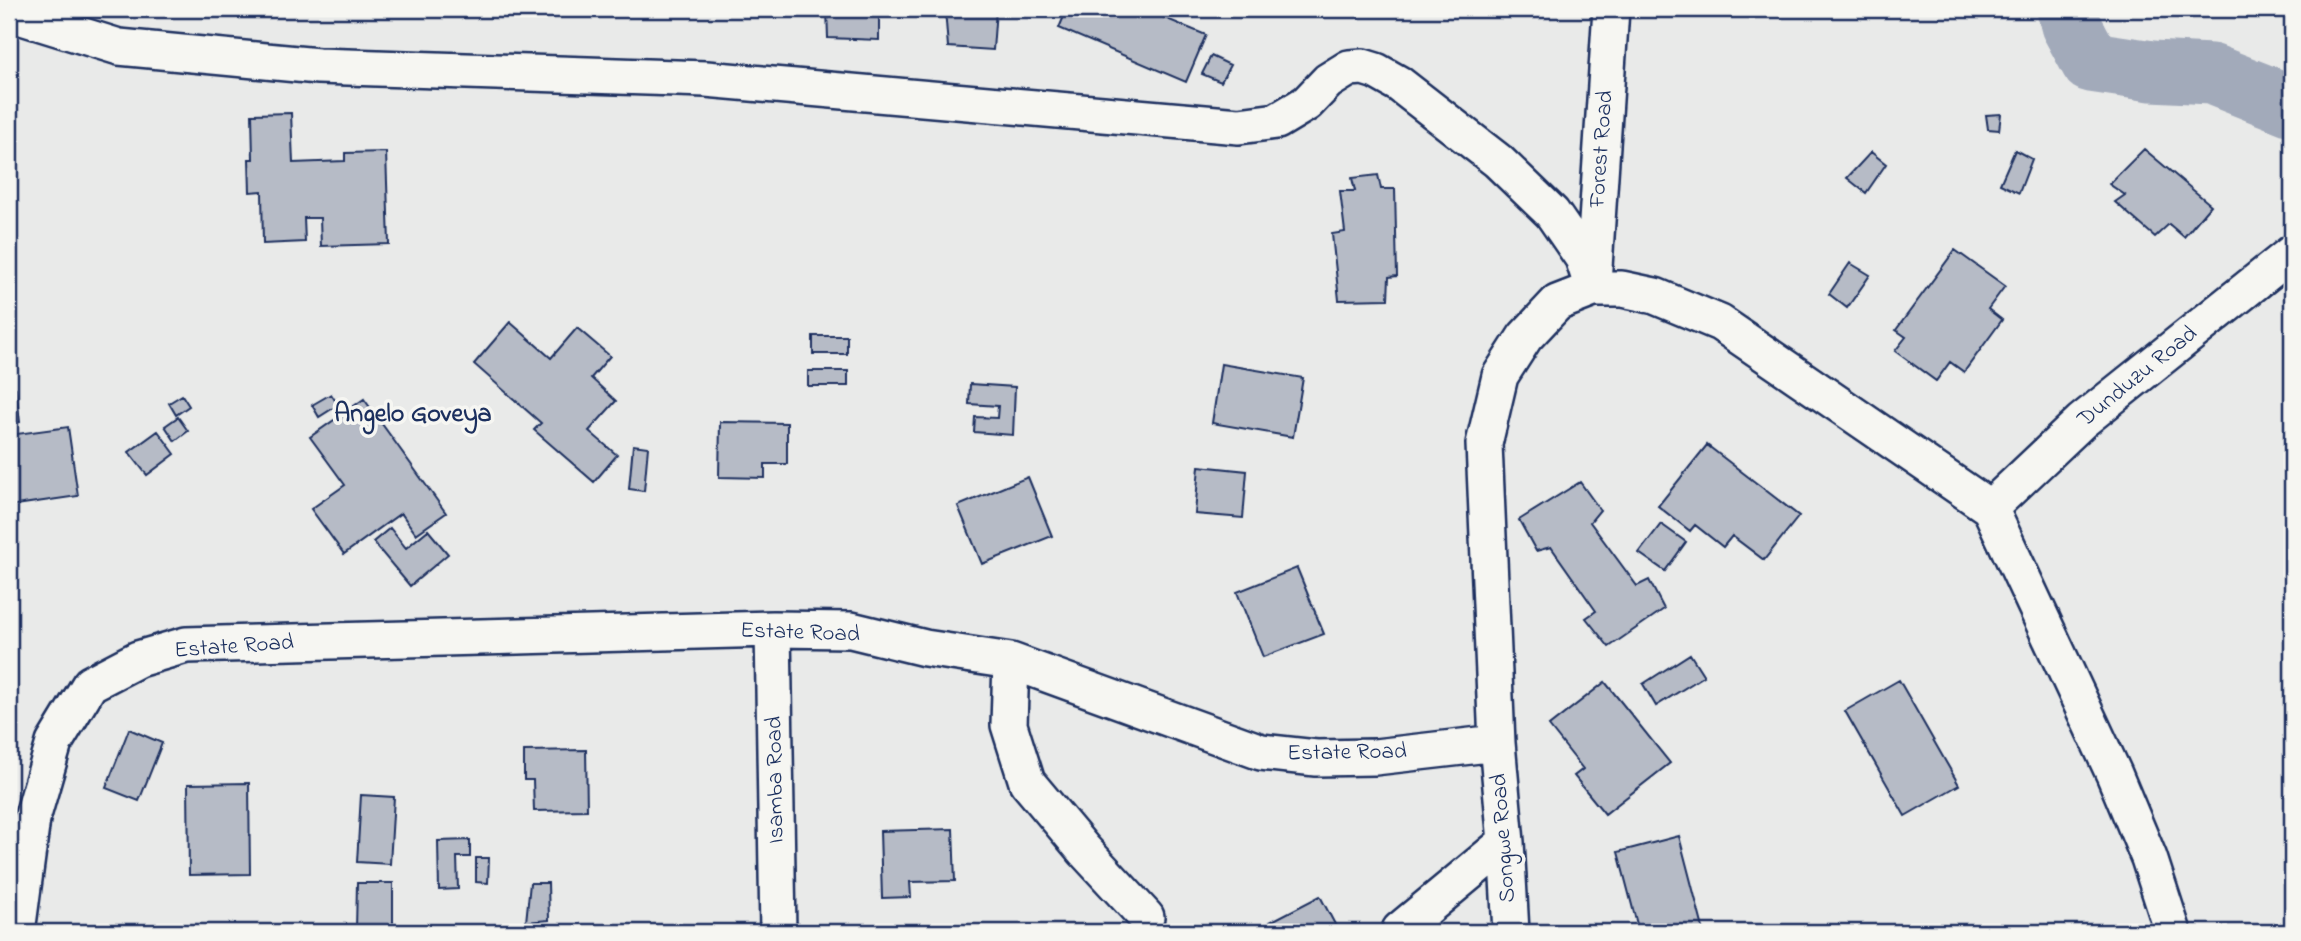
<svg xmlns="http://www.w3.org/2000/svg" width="2301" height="941" font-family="'Indie Flower',sans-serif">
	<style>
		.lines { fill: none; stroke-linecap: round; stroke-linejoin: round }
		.river { stroke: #a2aaba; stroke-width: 61 }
		.building { fill: #b6bbc6; stroke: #1b2f5e; stroke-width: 2 }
		.street-casing { stroke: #1b2f5e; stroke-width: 40 }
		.street { stroke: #f6f6f2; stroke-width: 35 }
		.labels { text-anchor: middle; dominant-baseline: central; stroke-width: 7; stroke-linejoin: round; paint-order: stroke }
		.street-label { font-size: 23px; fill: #1b2f5e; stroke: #f6f6f2 }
		.quarter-label { font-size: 26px; font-weight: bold; fill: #1b2f5e; stroke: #f6f6f2 }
	</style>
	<rect width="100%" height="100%" fill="#e9eae9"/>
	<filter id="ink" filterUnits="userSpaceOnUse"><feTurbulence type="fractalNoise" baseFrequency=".0143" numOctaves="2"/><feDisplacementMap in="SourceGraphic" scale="14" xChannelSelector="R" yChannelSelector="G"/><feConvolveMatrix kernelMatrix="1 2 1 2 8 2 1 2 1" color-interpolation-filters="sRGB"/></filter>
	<g filter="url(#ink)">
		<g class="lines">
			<path class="river" d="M 2067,9 L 2071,25 L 2091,62 L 2152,71 L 2211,74 L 2292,106"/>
		</g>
		<path class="building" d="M 827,9 L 879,9 L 879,40 L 828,38 Z
			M 945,9 L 996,9 L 993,50 L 948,47 Z
			M 1067,9 L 1143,9 L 1206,35 L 1186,82 L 1059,28 Z
			M 1211,56 L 1230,65 L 1221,82 L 1202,74 Z
			M 291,113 L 293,163 L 345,161 L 345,153 L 386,152 L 389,244 L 321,246 L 320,218 L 304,218 L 305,242 L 263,244 L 262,191 L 250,192 L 249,159 L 253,159 L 252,114 Z
			M 2001,114 L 1999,130 L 1988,129 L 1986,115 Z
			M 2144,149 L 2211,205 L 2184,237 L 2169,224 L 2155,237 L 2115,202 L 2125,195 L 2109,184 Z
			M 2015,150 L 2032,159 L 2019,193 L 2000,184 Z
			M 1871,152 L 1886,164 L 1866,193 L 1847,178 Z
			M 1378,175 L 1381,189 L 1395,189 L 1397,276 L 1389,277 L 1388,299 L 1339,300 L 1332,234 L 1345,232 L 1340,191 L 1355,191 L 1352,178 Z
			M 1955,250 L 2005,286 L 1988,309 L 2002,320 L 1964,372 L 1950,362 L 1936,381 L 1895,351 L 1906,337 L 1896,330 Z
			M 1850,263 L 1870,275 L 1847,308 L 1829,294 Z
			M 510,322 L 551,358 L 577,328 L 610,356 L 591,378 L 616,401 L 589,431 L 617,455 L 594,482 L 534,430 L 541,423 L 474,364 Z
			M 813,336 L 847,336 L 847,354 L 813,354 Z
			M 1221,364 L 1303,378 L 1293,437 L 1212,423 Z
			M 808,371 L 848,371 L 848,386 L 808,386 Z
			M 970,384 L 1015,387 L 1013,435 L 974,432 L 975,417 L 997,418 L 998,406 L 969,404 Z
			M 16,388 L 20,422 L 9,423 L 9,389 Z
			M 331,394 L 338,405 L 319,417 L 312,405 Z
			M 182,395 L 189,406 L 176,415 L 169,403 Z
			M 364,399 L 446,513 L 416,534 L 401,513 L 344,554 L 311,509 L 345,485 L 310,437 Z
			M 178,417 L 188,431 L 175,441 L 165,426 Z
			M 720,422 L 787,423 L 787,464 L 765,464 L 765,478 L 719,477 Z
			M 68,427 L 78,496 L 9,506 L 9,435 Z
			M 158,431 L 175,454 L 147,475 L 129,452 Z
			M 633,445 L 648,447 L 644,491 L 629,489 Z
			M 1707,445 L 1799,516 L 1764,560 L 1732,536 L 1723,547 L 1695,525 L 1690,531 L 1658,506 Z
			M 1199,466 L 1247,471 L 1243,518 L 1195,514 Z
			M 1028,477 L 1052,536 L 982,564 L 958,506 Z
			M 1580,482 L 1600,510 L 1590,522 L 1637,586 L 1649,580 L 1664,609 L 1609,647 L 1586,618 L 1596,611 L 1551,547 L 1536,551 L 1519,520 Z
			M 1661,524 L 1686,542 L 1665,571 L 1639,553 Z
			M 390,528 L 406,548 L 428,530 L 448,554 L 410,586 L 373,542 Z
			M 1297,568 L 1324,634 L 1263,657 L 1237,592 Z
			M 1690,654 L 1704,676 L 1656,706 L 1643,684 Z
			M 1899,680 L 1959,785 L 1905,816 L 1845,711 Z
			M 1605,682 L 1670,763 L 1605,814 L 1574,776 L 1583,769 L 1549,726 Z
			M 129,729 L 162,743 L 139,801 L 106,788 Z
			M 586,750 L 587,810 L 534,811 L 533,780 L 524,780 L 524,751 Z
			M 249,783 L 250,874 L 189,875 L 188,784 Z
			M 361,795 L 394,797 L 390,864 L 357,862 Z
			M 953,829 L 955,881 L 910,882 L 911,897 L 882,898 L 880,831 Z
			M 1679,836 L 1704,932 L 1639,932 L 1618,852 Z
			M 470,840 L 470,857 L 457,857 L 458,889 L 439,890 L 438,841 Z
			M 476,858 L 489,858 L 488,883 L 476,882 Z
			M 357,883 L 393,883 L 393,930 L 356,930 Z
			M 530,883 L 548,883 L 549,920 L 526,922 Z
			M 1320,896 L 1339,932 L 1275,932 L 1270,922 Z
			M 543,929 L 543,932 L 477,932 L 477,930 Z"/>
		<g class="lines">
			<defs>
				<path id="street" d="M 9,13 L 119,47 L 318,66 L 706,79 L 1239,126 L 1277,121 L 1307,103 L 1328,81 L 1349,68 L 1363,67 L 1376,71 L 1399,84 L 1498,161 L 1552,213 L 1583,258 L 1593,289
					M 1593,282 L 1611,9
					M 1990,508 L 2082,421 L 2292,253
					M 773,629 L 778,932
					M 1011,661 L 1009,725 L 1027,782 L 1084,850 L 1146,917
					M 1400,930 L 1506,842
					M 17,932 L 32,819 L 54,743 L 90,684 L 138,659 L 186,645 L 773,629 L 851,630 L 925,648 L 1011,661 L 1261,752 L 1316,758 L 1375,757 L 1497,743
					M 1511,932 L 1506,842 L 1497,743 L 1484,444 L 1500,376 L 1525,337 L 1557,303 L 1593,289 L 1622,289 L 1655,296 L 1720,323 L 1990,508 L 2114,774 L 2149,858 L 2173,932"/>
			</defs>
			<use href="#street" class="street-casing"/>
			<use href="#street" class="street"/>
		</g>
	</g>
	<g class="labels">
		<g class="street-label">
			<text transform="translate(1602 149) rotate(-86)">Forest Road</text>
			<text transform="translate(2138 377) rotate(-39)">Dunduzu Road</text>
			<text transform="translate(800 633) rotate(2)">Estate Road</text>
			<text transform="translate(234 647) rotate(-4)">Estate Road</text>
			<text transform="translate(1347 753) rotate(-1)">Estate Road</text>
			<text transform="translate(776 780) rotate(-91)">Isamba Road</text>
			<text transform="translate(1504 838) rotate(-94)">Songwe Road</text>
		</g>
		<g class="quarter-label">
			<text x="413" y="415">Angelo Goveya</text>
		</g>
	</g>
	<rect width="2301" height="941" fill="none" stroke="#f6f6f2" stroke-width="35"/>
	<rect x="18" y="18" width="2266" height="906" fill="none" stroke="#1b2f5e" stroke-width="2.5" filter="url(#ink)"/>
</svg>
